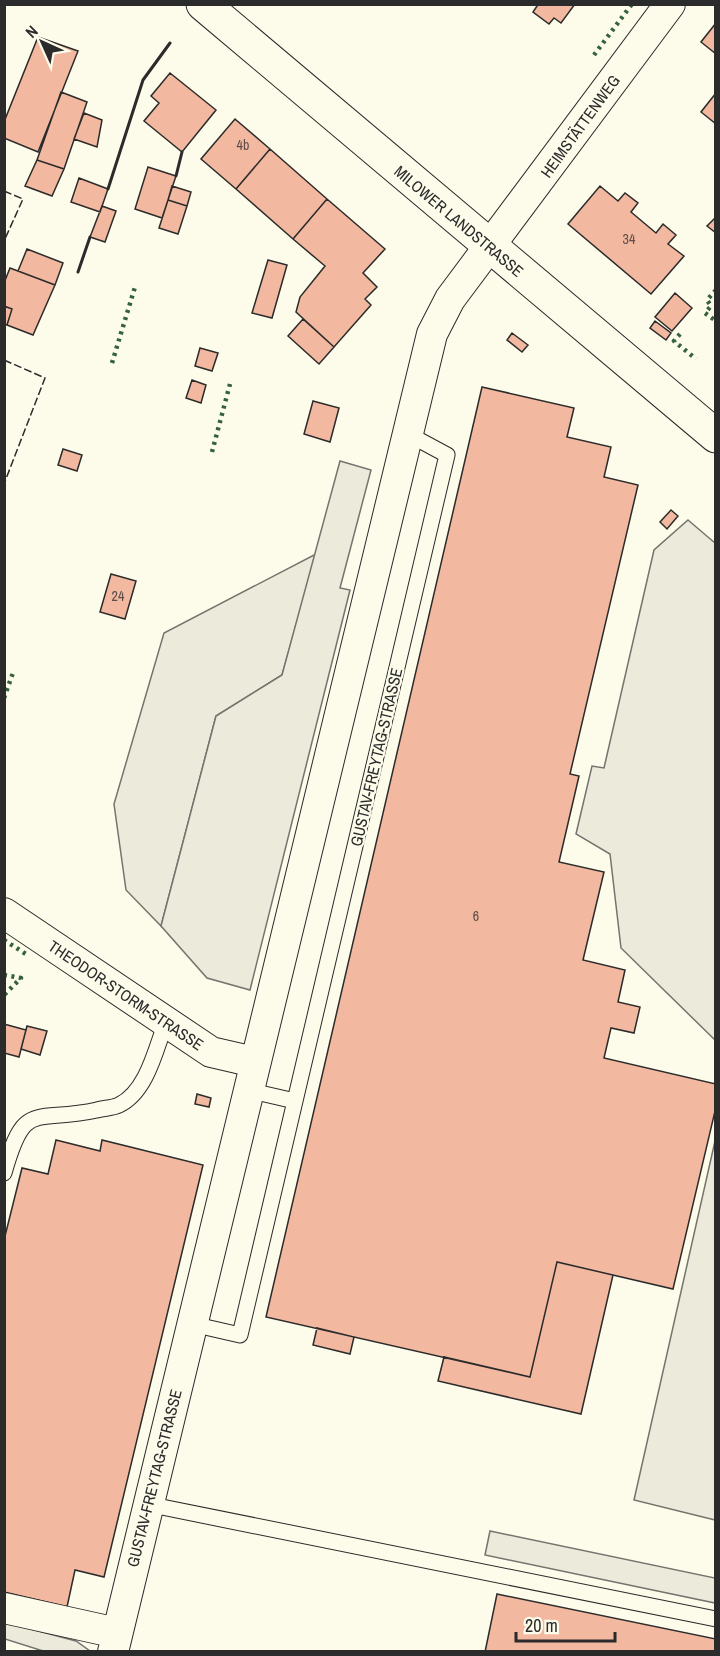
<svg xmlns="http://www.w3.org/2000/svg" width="720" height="1656" font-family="'Archivo Narrow',sans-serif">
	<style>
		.green { fill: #ecebdb; stroke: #74746e; stroke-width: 1.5 }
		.parking { fill: #eceadb; stroke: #74746e; stroke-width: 1.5 }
		.building { fill: #f2b8a0; stroke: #2b2b2b; stroke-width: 1.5 }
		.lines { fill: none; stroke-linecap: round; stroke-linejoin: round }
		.service-casing { stroke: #2b2b2b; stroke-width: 17 }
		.minor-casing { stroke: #2b2b2b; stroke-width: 32 }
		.primary-casing { stroke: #2b2b2b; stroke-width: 35 }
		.service { stroke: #fdfbea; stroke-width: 15 }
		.minor { stroke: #fdfbea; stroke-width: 30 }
		.primary { stroke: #fdfbea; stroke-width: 33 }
		.hedge { stroke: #34623c; stroke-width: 4.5; stroke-dasharray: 3 4.5; stroke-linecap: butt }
		.fence { stroke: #2b2b2b; stroke-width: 1.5; stroke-dasharray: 8 3; stroke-linecap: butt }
		.wall { stroke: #2b2b2b; stroke-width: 3 }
		.labels { text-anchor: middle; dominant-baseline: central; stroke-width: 4.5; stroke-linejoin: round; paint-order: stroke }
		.number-label { font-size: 14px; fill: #5d4e48 }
		.street-label { font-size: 16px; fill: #2b2b2b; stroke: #fdfbea }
	</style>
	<rect width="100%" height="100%" fill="#fdfbea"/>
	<path class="green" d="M 316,554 L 282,675 L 216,716 L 161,926 L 126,890 L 114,804 L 164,633 Z
		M 4,1622 L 76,1641 L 90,1651 L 43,1651 L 5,1639 Z"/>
	<path class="parking" d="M 340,461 L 371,470 L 340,588 L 350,590 L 250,990 L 207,978 L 161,926 L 216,716 L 282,675 Z
		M 688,520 L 715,543 L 715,1040 L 621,948 L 610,854 L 576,834 L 592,766 L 604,768 L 654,550 Z
		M 715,1141 L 716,1520 L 715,1520 L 634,1500 Z
		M 490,1531 L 715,1578 L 715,1603 L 485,1555 Z"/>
	<path class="building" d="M 535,4 L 575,4 L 561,23 L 554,18 L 549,24 L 533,12 L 537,6 Z
		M 716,23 L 716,54 L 701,42 Z
		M 38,37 L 78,51 L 38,152 L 4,138 L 4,122 Z
		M 170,73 L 216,110 L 182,152 L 144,121 L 159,103 L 151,96 Z
		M 61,92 L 87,102 L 64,169 L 37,160 Z
		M 716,93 L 716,124 L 701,112 Z
		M 84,113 L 102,120 L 97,147 L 74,139 Z
		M 235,119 L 270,149 L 236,189 L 201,159 Z
		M 270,149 L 327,199 L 293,239 L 236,189 Z
		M 37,160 L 64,169 L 52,196 L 25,186 Z
		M 148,167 L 176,176 L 162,218 L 135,209 Z
		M 79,178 L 108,189 L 100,212 L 71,202 Z
		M 172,186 L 191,192 L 187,206 L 168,200 Z
		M 600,186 L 618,201 L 625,193 L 638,203 L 631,212 L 656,233 L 663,224 L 676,235 L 668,244 L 684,256 L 651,294 L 568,224 Z
		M 327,199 L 385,249 L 363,273 L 377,287 L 365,299 L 371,305 L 334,347 L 296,312 L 300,297 L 325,266 L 293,239 Z
		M 168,200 L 187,206 L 178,234 L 159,228 Z
		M 102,206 L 116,211 L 105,242 L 90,237 Z
		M 716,217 L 716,233 L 707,226 Z
		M 27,249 L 63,263 L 55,285 L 18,271 Z
		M 268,260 L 287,265 L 272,318 L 252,313 Z
		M 10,268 L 55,285 L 33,335 L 7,325 L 12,309 L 4,306 L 4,283 Z
		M 675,293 L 692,308 L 672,331 L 655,317 Z
		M 4,306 L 12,309 L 7,325 L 4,324 Z
		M 303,319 L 334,347 L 319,364 L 288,336 Z
		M 655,321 L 671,333 L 666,340 L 650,328 Z
		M 512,333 L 528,345 L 522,352 L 507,340 Z
		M 200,348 L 218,353 L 212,371 L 195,366 Z
		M 192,380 L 206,385 L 201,403 L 186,398 Z
		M 482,387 L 574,408 L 567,437 L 611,447 L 604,477 L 638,485 L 570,774 L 579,776 L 559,862 L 604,872 L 583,960 L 625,970 L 618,1002 L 640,1007 L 634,1033 L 611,1028 L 604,1058 L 716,1084 L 716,1107 L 673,1289 L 557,1262 L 530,1377 L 266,1317 Z
		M 313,401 L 339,408 L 330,442 L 304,434 Z
		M 63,449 L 82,455 L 77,471 L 58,465 Z
		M 671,510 L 678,516 L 667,529 L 660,522 Z
		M 111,574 L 136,581 L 125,619 L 100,612 Z
		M 4,1024 L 26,1030 L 19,1057 L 4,1053 Z
		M 27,1026 L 47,1031 L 40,1055 L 21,1049 Z
		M 197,1094 L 211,1098 L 209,1107 L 195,1104 Z
		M 56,1140 L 100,1151 L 102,1140 L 203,1165 L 104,1577 L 75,1570 L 67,1607 L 4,1592 L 4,1240 L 22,1168 L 48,1174 Z
		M 557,1262 L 613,1275 L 581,1414 L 438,1381 L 444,1357 L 530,1377 Z
		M 317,1328 L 354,1337 L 350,1354 L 313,1345 Z
		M 497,1594 L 716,1639 L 716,1652 L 485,1652 Z"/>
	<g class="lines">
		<defs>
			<path id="service" d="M 295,1101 L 447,455 L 408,434
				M 4,1173 C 25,1098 34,1124 97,1110 C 104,1108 113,1108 119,1105 C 147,1092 156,1048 166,1022
				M 192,1324 L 240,1335 L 295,1101 L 247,1090
				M 147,1504 L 716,1619"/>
			<path id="minor" d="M 4,913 L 211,1052 L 254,1062
				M 4,1608 L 117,1633
				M 113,1652 L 432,334 L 450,299 L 670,4"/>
			<path id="primary" d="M 203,4 L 716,436"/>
		</defs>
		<use href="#service" class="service-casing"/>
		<use href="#minor" class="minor-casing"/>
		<use href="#primary" class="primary-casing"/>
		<use href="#service" class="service"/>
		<use href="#minor" class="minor"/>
		<use href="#primary" class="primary"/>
		<path class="hedge" d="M 594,55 L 632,4
			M 716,290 L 707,300 L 711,306 L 705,313 L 716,321
			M 680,334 L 674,341 L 696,359
			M 112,363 L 135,287
			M 212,452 L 230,384
			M 4,698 L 14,670
			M 4,940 L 29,956
			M 4,975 L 21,978 L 4,995"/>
		<path class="fence" d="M 4,191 L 23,199 L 4,241
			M 4,360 L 45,378 L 4,484"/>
		<path class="wall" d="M 176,176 L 182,152
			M 108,189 L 143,80 L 170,43
			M 78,272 L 90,237"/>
	</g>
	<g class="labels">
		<g class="number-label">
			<text x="243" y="145">4b</text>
			<text x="629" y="239">34</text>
			<text x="118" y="596">24</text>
			<text x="476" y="916">6</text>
		</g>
		<g class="street-label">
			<text transform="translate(580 126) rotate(-54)">HEIMSTÄTTENWEG</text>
			<text transform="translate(459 221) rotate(40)">MILOWER LANDSTRASSE</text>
			<text transform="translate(376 757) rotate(-77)">GUSTAV-FREYTAG-STRASSE</text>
			<text transform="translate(126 995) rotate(34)">THEODOR-STORM-STRASSE</text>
			<text transform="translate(154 1478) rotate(-76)">GUSTAV-FREYTAG-STRASSE</text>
		</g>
	</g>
	<rect width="720" height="1656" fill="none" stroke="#2b2b2b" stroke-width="12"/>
	<g transform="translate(42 42) rotate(315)" stroke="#fdfbea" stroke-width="4.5" paint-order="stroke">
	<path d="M0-4.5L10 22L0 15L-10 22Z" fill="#2b2b2b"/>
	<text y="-9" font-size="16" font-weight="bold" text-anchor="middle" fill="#2b2b2b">N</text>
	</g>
	<path d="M516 1632v9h99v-9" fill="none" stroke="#2b2b2b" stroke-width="3"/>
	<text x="525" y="1632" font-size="18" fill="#2b2b2b" stroke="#fdfbea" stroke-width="4.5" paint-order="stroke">20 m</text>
</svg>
